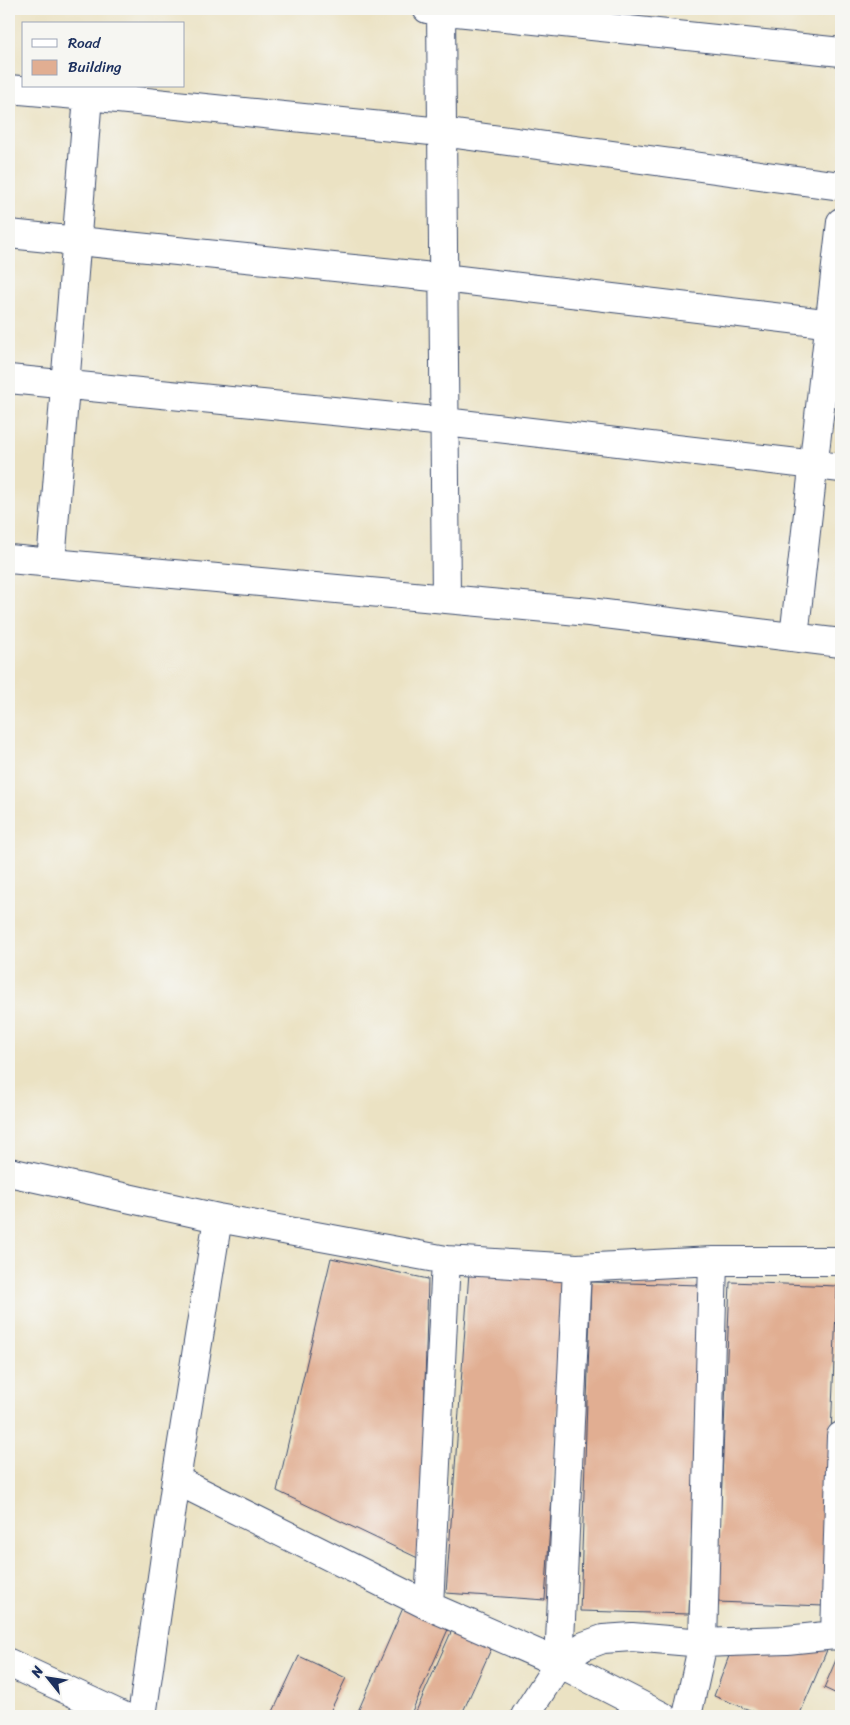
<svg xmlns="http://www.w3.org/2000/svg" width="850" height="1725" font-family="Sriracha,sans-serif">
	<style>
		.building { fill: #e1ae92 }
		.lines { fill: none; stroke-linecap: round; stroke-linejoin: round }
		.minor-casing { stroke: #3a4a6d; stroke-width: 30 }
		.minor { stroke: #fff; stroke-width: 28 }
	</style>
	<rect width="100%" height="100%" fill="#f6f6f2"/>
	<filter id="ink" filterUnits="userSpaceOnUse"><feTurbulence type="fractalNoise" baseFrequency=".02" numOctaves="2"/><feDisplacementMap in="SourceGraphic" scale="10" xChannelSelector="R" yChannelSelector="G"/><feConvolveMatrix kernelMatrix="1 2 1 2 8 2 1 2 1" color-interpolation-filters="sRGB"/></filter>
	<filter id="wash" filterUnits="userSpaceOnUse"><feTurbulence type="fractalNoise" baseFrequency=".0096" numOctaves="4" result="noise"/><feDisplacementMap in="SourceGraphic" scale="20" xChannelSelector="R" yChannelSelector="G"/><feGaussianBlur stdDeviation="1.12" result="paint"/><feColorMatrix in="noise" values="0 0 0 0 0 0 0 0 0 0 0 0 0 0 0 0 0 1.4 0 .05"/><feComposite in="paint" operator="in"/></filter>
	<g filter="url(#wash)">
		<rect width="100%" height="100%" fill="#ebe2c3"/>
		<g id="blocks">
			<path class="building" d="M 331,1258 L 428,1279 L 420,1559 L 277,1491 Z
				M 469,1272 L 567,1278 L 545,1600 L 446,1593 Z
				M 591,1282 L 700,1285 L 689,1614 L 580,1611 Z
				M 730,1282 L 837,1286 L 824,1606 L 717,1602 Z
				M 403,1608 L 449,1627 L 410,1716 L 356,1716 Z
				M 452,1630 L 492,1647 L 461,1716 L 414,1716 Z
				M 732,1648 L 827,1650 L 799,1716 L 765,1716 L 714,1696 Z
				M 841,1648 L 841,1696 L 824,1688 Z
				M 299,1656 L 346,1678 L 328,1716 L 271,1716 Z"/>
		</g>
	</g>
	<g filter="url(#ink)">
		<use href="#blocks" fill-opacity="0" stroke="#3a4a6d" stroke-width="1"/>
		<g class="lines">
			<defs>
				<path id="minor" d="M 427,9 L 841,52
					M 441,9 L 446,599
					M 9,89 L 88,96 L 441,132 L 841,186
					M 9,234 L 443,278 L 841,325
					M 9,379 L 445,422 L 841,468
					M 9,559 L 589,612 L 841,643
					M 51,563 L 88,96
					M 794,637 L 841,222
					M 9,1172 L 218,1218 L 446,1260 L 577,1268 L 713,1261 L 841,1261
					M 176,1480 L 429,1606 L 559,1663 L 662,1716
					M 429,1606 L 446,1260
					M 835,1635 L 841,1436
					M 9,1663 L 123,1716
					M 559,1663 L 577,1268
					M 142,1716 L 176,1480 L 218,1218
					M 525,1716 L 559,1663 L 584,1646 L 603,1639 L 632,1637 L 703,1643 L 787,1640 L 835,1635 L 841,1637
					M 687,1716 L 703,1643 L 713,1261"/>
			</defs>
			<use href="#minor" class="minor-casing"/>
			<use href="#minor" class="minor"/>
		</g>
	</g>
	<rect width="850" height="1725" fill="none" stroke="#f6f6f2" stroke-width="30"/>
	<rect x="22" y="22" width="162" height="65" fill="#f6f6f2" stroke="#9ea6b7"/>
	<rect x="32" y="39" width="25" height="8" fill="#ffffff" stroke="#9ea6b7"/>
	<text x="68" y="48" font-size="15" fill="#1b2f5e">Road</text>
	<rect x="32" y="60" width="25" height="15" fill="#e1ae92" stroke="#9ea6b7"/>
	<text x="68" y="72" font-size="15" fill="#1b2f5e">Building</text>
	<g transform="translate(48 1678) rotate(300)" stroke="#f6f6f2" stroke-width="4" paint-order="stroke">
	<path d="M0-4L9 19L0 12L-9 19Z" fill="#1b2f5e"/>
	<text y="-8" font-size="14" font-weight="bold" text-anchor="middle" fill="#1b2f5e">N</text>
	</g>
</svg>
